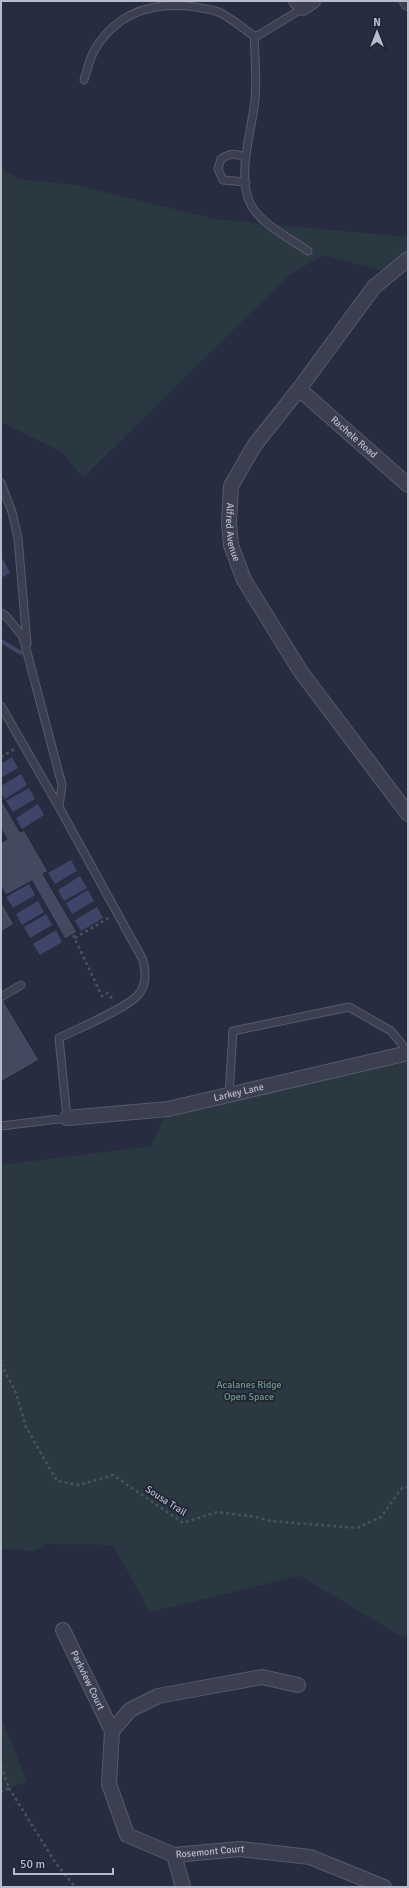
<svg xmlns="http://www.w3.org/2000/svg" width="409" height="1888" font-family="Signika,sans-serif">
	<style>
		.green { fill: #293841 }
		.water { fill: #3e4568 }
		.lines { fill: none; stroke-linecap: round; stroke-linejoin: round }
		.stream { stroke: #3e4568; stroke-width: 4 }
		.building { fill: #444960; stroke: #222637 }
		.lane-casing { stroke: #565a6a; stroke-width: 9 }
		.street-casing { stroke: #565a6a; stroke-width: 16 }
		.path { stroke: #45545b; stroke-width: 2.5; stroke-dasharray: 3 3; stroke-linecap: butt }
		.lane { stroke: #3c3f50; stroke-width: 7 }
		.street { stroke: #3c3f50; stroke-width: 14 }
		.labels { text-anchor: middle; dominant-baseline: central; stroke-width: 3.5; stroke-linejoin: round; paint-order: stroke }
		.street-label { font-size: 10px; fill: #b8bbca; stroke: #202435 }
		.park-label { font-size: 10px; fill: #719a85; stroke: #202435 }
	</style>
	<rect width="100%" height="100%" fill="#272c40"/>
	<path class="green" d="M 1,168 L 19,179 L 76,185 L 215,219 L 408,237 L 408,259 L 391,273 L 323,255 L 288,276 L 83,478 L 62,452 L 1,422 Z
		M 408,1053 L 408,1635 L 404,1638 L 300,1576 L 150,1612 L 113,1545 L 46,1544 L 34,1551 L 1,1549 L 1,1165 L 151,1146 L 168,1109 Z
		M 1,1717 L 27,1782 L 3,1790 L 1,1786 Z"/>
	<path class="water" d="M 1,556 L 10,573 L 1,578 Z
		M 12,757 L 18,768 L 1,778 L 1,764 Z
		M 21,774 L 27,785 L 5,799 L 1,793 L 1,786 Z
		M 29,788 L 35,799 L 13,812 L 6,801 Z
		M 38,804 L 44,815 L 22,829 L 16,818 Z
		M 71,860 L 77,871 L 55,884 L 48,873 Z
		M 80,876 L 87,888 L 64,901 L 58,890 Z
		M 29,884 L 35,895 L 13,908 L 6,897 Z
		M 88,890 L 94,901 L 72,914 L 66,903 Z
		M 38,901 L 44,912 L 22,925 L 16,914 Z
		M 97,907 L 103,918 L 81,931 L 75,920 Z
		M 46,914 L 52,925 L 30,938 L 24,927 Z
		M 56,930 L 62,942 L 40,955 L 33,944 Z"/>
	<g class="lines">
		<path class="stream" d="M 1,641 L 21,653"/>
	</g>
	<path class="building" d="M 1,799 L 20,832 L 24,830 L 48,871 L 43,874 L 77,932 L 65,939 L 32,881 L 6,895 L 1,887 L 1,843 L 7,839 L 1,829 Z
		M 1,901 L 14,924 L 1,932 Z
		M 3,1000 L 39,1060 L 1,1082 L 1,1001 Z"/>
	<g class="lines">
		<defs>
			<path id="lane" d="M 254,36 C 255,58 257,78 255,100 C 252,130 236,177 251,205 C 261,224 291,239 308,251
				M 84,80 C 88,67 91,53 99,43 C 127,3 171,0 216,11 C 231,17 241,27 254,36 L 259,35 L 303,8
				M 245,157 C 235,153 230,153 221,159 L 218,169 L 223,180 L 246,182
				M 1,483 L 12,512 L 18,538 L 27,644
				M 1,613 L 7,617 L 23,637 L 62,785 L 59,807
				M 1,706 L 59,807 L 143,960 C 146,972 147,985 138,995 C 127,1008 77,1029 59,1038 L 67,1118 L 1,1126
				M 1,997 L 21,985
				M 229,1095 L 233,1031 L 349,1007 L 391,1031 L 408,1052"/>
			<g id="street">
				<path d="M 296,1 L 303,8 L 313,1"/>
				<path d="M 407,1 L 408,3"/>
				<path id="s1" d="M 408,259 L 374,287 L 299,389 L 254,446 L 231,486 L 229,523 L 231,545 L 244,580 L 301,672 L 408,814"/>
				<path id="s2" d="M 299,389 L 408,485"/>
				<path id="s3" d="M 67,1118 L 168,1109 L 408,1053"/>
				<path id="s4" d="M 63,1630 L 112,1731"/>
				<path id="s5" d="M 298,1685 L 262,1677 L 158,1696 L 130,1710 L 112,1731 L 109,1784 L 127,1835 L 174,1855 L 240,1849 L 310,1857 L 384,1887"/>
				<path d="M 174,1855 L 183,1887"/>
			</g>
		</defs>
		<use href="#lane" class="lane-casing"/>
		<use href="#street" class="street-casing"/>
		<path class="path" d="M 1,757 L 16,748
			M 73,935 L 102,996 L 108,993 L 114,1001
			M 75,938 L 110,917
			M 1,1364 L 16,1393 L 26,1427 L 57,1481 L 79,1485 L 113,1475 L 183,1523 L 217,1512 L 256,1517 L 271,1521 L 357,1528 L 381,1517 L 402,1488 L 408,1487
			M 1,1766 L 9,1788 L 1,1792
			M 9,1788 L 55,1862 L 75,1887"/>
		<use href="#lane" class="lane"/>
		<use href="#street" class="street"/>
	</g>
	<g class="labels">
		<g class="street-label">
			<text stroke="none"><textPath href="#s2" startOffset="73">Rachele Road</textPath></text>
			<text stroke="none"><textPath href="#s1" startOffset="336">Alfred Avenue</textPath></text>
			<text stroke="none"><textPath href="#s3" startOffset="174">Larkey Lane</textPath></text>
			<text transform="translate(166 1501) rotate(33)">Sousa Trail</text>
			<text stroke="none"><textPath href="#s4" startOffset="56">Parkview Court</textPath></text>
			<text stroke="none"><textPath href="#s5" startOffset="396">Rosemont Court</textPath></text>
		</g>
		<g class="park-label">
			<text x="249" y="1385">Acalanes Ridge<tspan x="249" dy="12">Open Space</tspan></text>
		</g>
	</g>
	<rect width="409" height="1888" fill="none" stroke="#b8bbca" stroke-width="4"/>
	<g transform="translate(377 32)" stroke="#202435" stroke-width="3" paint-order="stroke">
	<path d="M0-3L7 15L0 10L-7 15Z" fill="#b8bbca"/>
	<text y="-6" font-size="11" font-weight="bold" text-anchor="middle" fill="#b8bbca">N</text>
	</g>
	<path d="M14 1868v6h99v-6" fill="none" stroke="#b8bbca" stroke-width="2"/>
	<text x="20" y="1868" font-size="12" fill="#b8bbca" stroke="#202435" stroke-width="3" paint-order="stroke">50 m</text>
</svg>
